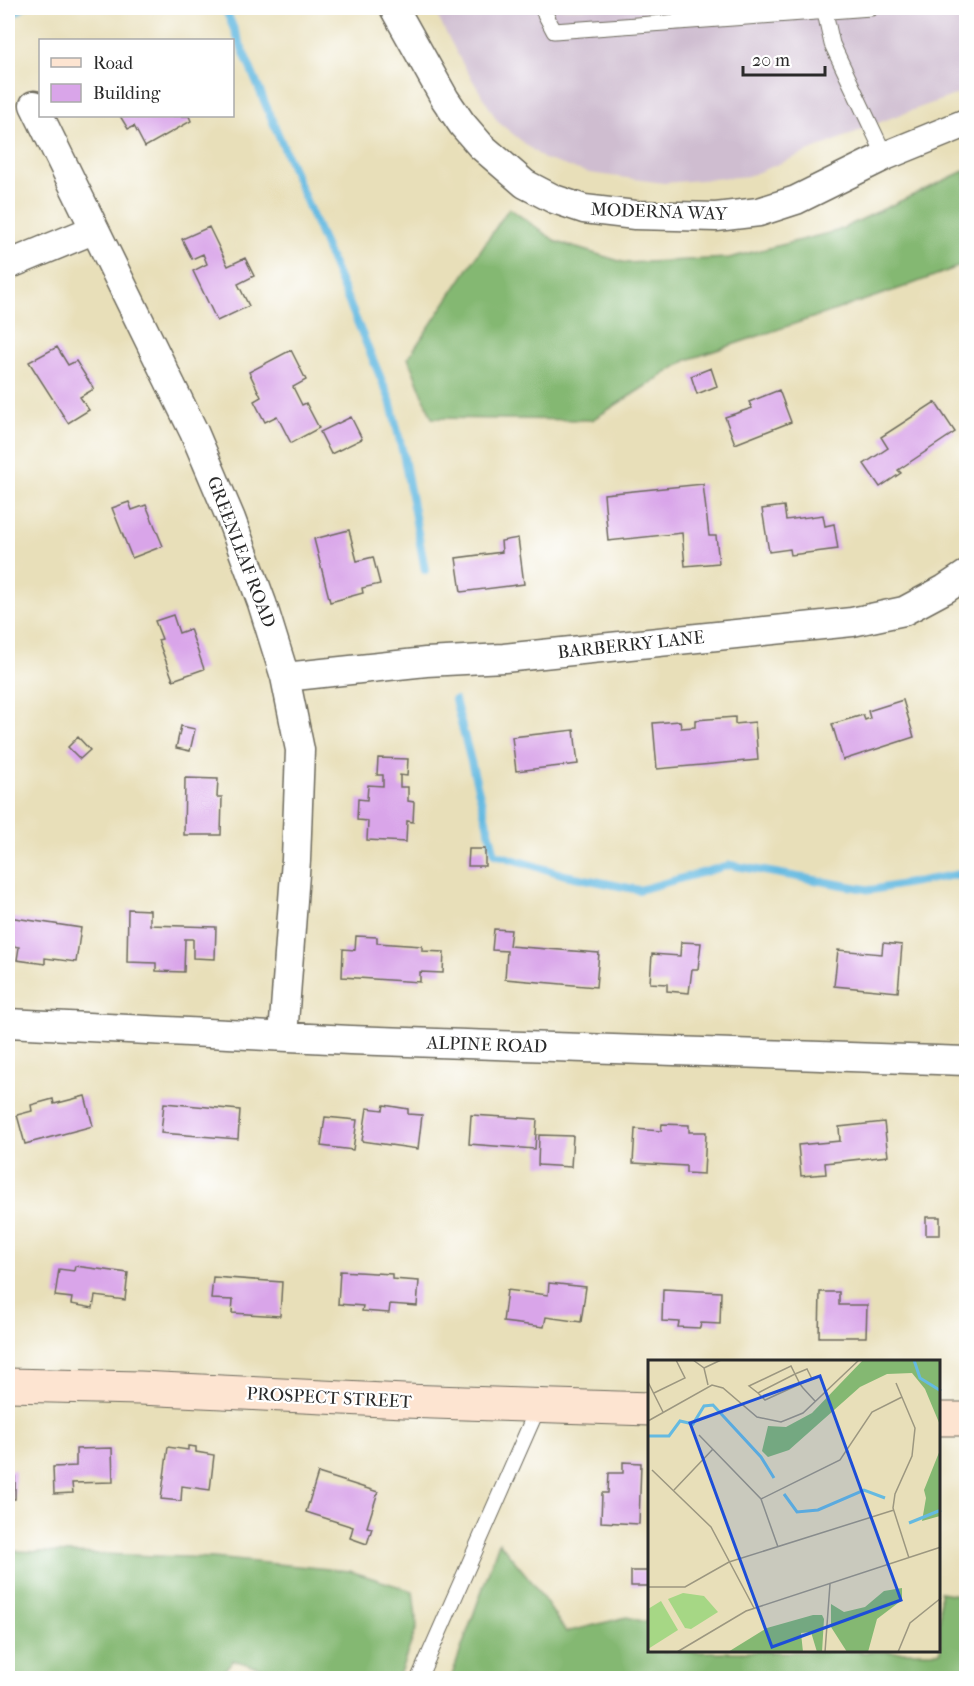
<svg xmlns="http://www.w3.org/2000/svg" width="974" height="1686" font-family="'IM FELL French Canon',serif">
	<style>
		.industrial { fill: #cfbdd0 }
		.forest { fill: #84b872; stroke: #58724e; stroke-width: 1.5 }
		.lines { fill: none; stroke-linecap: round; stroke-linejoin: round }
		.stream { stroke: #65bae1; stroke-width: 8 }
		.building { fill: #d9a5e9 }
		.lane-casing { stroke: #6d6a5d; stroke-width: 17 }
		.street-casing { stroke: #6d6a5d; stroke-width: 31 }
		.secondary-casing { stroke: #6d6a5d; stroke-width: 35 }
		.lane { stroke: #fff; stroke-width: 15 }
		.street { stroke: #fff; stroke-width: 28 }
		.secondary { stroke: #fde4d1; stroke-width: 33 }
		.labels { text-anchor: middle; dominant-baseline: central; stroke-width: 4.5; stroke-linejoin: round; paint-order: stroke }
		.street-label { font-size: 18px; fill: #2b2b2b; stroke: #fff }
		.inset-river { fill: none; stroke: #65bae1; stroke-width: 3 }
		.inset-road { fill: none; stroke: #9c9780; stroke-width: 1.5 }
		.view { fill: #1d4ed8; fill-opacity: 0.15; stroke: #1d4ed8; stroke-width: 3 }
		.inset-edge { fill: none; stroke: #2b2b2b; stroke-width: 3 }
	</style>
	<rect width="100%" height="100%" fill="#fff"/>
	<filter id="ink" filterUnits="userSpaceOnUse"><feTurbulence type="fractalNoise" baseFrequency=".0167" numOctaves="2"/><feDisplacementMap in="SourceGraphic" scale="12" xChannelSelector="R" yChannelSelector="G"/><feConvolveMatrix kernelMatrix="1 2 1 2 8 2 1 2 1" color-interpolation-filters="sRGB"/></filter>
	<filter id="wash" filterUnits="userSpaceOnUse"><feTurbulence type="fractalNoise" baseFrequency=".008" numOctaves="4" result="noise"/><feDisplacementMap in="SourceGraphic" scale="24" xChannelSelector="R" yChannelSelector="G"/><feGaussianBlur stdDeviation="1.35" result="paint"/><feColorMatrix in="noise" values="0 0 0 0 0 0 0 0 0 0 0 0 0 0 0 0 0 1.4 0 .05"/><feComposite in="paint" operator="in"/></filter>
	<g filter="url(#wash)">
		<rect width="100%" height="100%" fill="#e8dfb9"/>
		<path class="industrial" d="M 433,8 L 966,8 L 966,91 L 888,119 L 749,176 L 664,183 L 589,173 L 544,159 L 498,122 L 461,61 Z"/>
		<path class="forest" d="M 966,170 L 966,264 L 907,286 L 687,360 L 592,420 L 432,418 L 408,358 L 509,208 L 557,242 L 626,263 L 729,258 L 837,231 Z
			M 499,1542 L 532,1582 L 566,1632 L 627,1617 L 650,1623 L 650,1652 L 940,1652 L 940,1592 L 964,1596 L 966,1597 L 966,1678 L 451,1678 Z
			M 15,1551 L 213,1558 L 350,1571 L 413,1591 L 417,1627 L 398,1678 L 299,1678 L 233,1660 L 218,1678 L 8,1678 L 8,1552 Z"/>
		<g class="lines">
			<path class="stream" d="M 8,8 L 16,12 L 22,8
				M 225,8 L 390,400 L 404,458 L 425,570
				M 455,700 L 495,854 L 565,875 L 639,890 L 730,865 L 871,890 L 966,873"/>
		</g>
		<g id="blocks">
			<path class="building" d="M 120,116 L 189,116 L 191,121 L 145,147 L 134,126 L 128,129 Z
				M 209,227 L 228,266 L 245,258 L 254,276 L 238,284 L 249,306 L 217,321 L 193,271 L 207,264 L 203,254 L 192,259 L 182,239 Z
				M 57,347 L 68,365 L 76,361 L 94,389 L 80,397 L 89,410 L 68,423 L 29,362 Z
				M 291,350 L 306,380 L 293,387 L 302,405 L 306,403 L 319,428 L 291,443 L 277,416 L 265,422 L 254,401 L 261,397 L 249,372 Z
				M 711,368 L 717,386 L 697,394 L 691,376 Z
				M 779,390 L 791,422 L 735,444 L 725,417 L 752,408 L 749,402 Z
				M 935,402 L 955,432 L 898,470 L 901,473 L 880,487 L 864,464 L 888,448 L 881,437 Z
				M 351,417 L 362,439 L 331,454 L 320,432 Z
				M 703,484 L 709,536 L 716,536 L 719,563 L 685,566 L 682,533 L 608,541 L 604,494 Z
				M 129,502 L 132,510 L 146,505 L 163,546 L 132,558 L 112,508 Z
				M 784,506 L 786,520 L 823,515 L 825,526 L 834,524 L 838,549 L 791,555 L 790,549 L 769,552 L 762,509 Z
				M 349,530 L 357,561 L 373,557 L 380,584 L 362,588 L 363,593 L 330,602 L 314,539 Z
				M 518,538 L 524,584 L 461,592 L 456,558 L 502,552 L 501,541 Z
				M 173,615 L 179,633 L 190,629 L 204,669 L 173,680 L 158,640 L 162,639 L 155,621 Z
				M 903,700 L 914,737 L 843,760 L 832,724 L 863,715 L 865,720 L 870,718 L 868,711 Z
				M 735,717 L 735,724 L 755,722 L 758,760 L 657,769 L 653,723 L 680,721 L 681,728 L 695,727 L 695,720 Z
				M 181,726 L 195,729 L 190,751 L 176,748 Z
				M 574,730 L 578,764 L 516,771 L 512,737 Z
				M 78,737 L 90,750 L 80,759 L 68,747 Z
				M 378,758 L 408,759 L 407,776 L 400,775 L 400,787 L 408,787 L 408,801 L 414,802 L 413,822 L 407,821 L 406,842 L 367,840 L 368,821 L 357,820 L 358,799 L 367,800 L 368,785 L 383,786 L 383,775 L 377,775 Z
				M 185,778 L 218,779 L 217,797 L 222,797 L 221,835 L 184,835 Z
				M 469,849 L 485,849 L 485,866 L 468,866 Z
				M 128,909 L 150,910 L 150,925 L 216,927 L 215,959 L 193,958 L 193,939 L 185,939 L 184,972 L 156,971 L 156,963 L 127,962 Z
				M 8,917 L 81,928 L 76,962 L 45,958 L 45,964 L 17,960 L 19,947 L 8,945 Z
				M 494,929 L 511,930 L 509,946 L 599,953 L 596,987 L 505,979 L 507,951 L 492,950 Z
				M 356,936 L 377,937 L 377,943 L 422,946 L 422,951 L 444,952 L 443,973 L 420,972 L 420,982 L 342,977 L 343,949 L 355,950 Z
				M 681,942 L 701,943 L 698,969 L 692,969 L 689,993 L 667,991 L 667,984 L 650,983 L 652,954 L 680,956 Z
				M 883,943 L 902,945 L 898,992 L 834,986 L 838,950 L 882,954 Z
				M 85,1096 L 93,1126 L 25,1144 L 17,1115 L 32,1111 L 31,1105 L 53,1099 L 54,1104 Z
				M 164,1103 L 240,1110 L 238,1139 L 161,1133 Z
				M 384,1105 L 408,1109 L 408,1114 L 422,1115 L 418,1149 L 362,1141 L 367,1108 L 383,1110 Z
				M 471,1115 L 537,1119 L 535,1149 L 469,1144 Z
				M 325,1117 L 357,1120 L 353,1150 L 321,1146 Z
				M 884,1122 L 888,1156 L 825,1163 L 826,1174 L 801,1176 L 798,1145 L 840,1141 L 839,1127 Z
				M 662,1124 L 689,1125 L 689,1132 L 706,1132 L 704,1174 L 686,1173 L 686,1166 L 633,1163 L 635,1129 L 661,1131 Z
				M 539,1135 L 573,1136 L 571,1167 L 538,1165 Z
				M 926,1217 L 940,1217 L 940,1235 L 926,1235 Z
				M 75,1266 L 128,1273 L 125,1300 L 95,1296 L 93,1308 L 71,1304 L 72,1298 L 55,1296 L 59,1269 L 74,1271 Z
				M 340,1271 L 392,1274 L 392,1279 L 419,1281 L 417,1306 L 390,1304 L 389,1313 L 362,1311 L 363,1306 L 338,1304 Z
				M 213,1277 L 282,1282 L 280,1316 L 232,1313 L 233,1300 L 211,1299 Z
				M 549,1283 L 586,1287 L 581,1322 L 546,1317 L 544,1327 L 503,1322 L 507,1290 L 548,1295 Z
				M 663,1289 L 721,1292 L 720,1324 L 701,1323 L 700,1328 L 678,1327 L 679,1322 L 662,1321 Z
				M 820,1292 L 839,1292 L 839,1305 L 867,1305 L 866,1337 L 819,1337 Z
				M 188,1446 L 196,1447 L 196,1452 L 214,1455 L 210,1490 L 182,1486 L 181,1501 L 161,1499 L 168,1447 L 188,1450 Z
				M 112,1448 L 113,1482 L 72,1483 L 73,1493 L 54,1494 L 53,1467 L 76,1466 L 76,1449 Z
				M 623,1462 L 641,1463 L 639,1524 L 601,1522 L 602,1493 L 608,1493 L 609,1473 L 623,1473 Z
				M 8,1470 L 15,1470 L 15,1499 L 8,1499 Z
				M 318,1473 L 378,1492 L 367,1527 L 372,1528 L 367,1544 L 350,1538 L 353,1527 L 306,1512 Z
				M 631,1571 L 650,1571 L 650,1586 L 631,1586 Z"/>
		</g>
	</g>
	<g filter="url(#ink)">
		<use href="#blocks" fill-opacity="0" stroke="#6d6a5d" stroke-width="1.5"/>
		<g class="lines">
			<defs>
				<path id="lane" d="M 542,8 L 554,31 L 871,8
					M 824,8 L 832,44 L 885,156
					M 419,1678 L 539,1405"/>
				<path id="street" d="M 394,8 L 445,99 L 462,124 L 481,146 L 525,184 L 554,199 L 584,209 L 635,215 L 716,217 L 759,212 L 796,200 L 885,156 L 966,123
					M 34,105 L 194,432 L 231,519 L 262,603 L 285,677 L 300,750 L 296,860 L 283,1036
					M 8,265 L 93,230
					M 285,677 L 426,662 L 504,658 L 852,622 L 904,611 L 945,589 L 966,575
					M 8,1023 L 350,1040 L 966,1061"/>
				<path id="secondary" d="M 8,1385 L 140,1388 L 404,1401 L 650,1409
					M 940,1419 L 966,1419"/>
			</defs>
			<use href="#lane" class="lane-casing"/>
			<use href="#street" class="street-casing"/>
			<use href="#secondary" class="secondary-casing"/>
			<use href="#lane" class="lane"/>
			<use href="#street" class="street"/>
			<use href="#secondary" class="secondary"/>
		</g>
	</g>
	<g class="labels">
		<g class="street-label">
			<text transform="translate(659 212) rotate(2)">MODERNA WAY</text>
			<text transform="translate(241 552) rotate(69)">GREENLEAF ROAD</text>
			<text transform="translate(631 645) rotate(-6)">BARBERRY LANE</text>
			<text transform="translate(487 1045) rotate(2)">ALPINE ROAD</text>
			<text transform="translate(329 1398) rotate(3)">PROSPECT STREET</text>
		</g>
	</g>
	<g transform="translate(648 1360)">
		<rect width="292" height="292" fill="#e8dfb9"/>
		<path d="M 35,233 L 56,236 L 70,252 L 43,269 L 37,268 L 20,239 ZM 13,241 L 30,270 L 0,289 L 0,249 Z" fill="#a6d785"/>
		<path d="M 215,0 L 292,0 L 292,65 L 277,29 L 264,13 L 239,14 L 212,27 L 141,90 L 120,97 L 114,91 L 120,66 L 138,67 L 164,53 ZM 292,90 L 292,156 L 274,161 L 278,138 L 276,130 ZM 254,228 L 254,240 L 229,259 L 220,292 L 199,292 L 183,267 L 183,244 L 196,252 L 217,247 L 236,231 ZM 165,255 L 174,255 L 176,259 L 174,292 L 169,292 L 163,272 L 153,273 L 155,292 L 80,292 L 119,268 Z" fill="#84b872"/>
		<path class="inset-river" d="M 266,0 L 272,18 L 293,31M 1,76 L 21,76 L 32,61 L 45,64 L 56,46 L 65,45 L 113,97 L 126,118M 136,134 L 149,152 L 170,150 L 216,130 L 237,138M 261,163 L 293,150"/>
		<path class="inset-road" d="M 45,0 L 56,8 L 60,25M 56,8 L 73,0M 0,22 L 15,52M 248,23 L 267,68 L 264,96 L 247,134 L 245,148 L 261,198M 6,33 L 37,18 L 28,0M 110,33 L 147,14 L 159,9 L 164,19 L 152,24 L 117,40 L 110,33 L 101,26 L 143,6 L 152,24 L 155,28 L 167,41M 0,61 L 64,25 L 75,28 L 109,57 L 133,62 L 155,53 L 211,0M 51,75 L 113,139 L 130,187M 4,110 L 63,167 L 106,248M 26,130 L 65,89M 113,139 L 192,100 L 224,52 L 254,37M 0,227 L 37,227 L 81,202 L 246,150M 29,292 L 98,251 L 293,187M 177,292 L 182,224M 250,292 L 262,263 L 293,238"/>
		<path class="view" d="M 172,16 L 253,240 L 124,287 L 42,63 Z"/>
		<rect width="292" height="292" class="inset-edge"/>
	</g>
	<rect width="974" height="1686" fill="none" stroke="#fff" stroke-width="30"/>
	<rect x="39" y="39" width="195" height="78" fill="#ffffff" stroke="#aaaaaa" stroke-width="1.5"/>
	<rect x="51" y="58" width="30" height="9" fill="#fde4d1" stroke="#aaaaaa" stroke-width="1.5"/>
	<text x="93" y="69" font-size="18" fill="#2b2b2b">Road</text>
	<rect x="51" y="84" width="30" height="18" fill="#d9a5e9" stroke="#aaaaaa" stroke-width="1.5"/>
	<text x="93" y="99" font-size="18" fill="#2b2b2b">Building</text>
	<path d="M743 66v9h82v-9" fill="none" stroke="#2b2b2b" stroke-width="3"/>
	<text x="752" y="66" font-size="18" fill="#2b2b2b" stroke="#ffffff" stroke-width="4.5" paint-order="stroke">20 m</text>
</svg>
